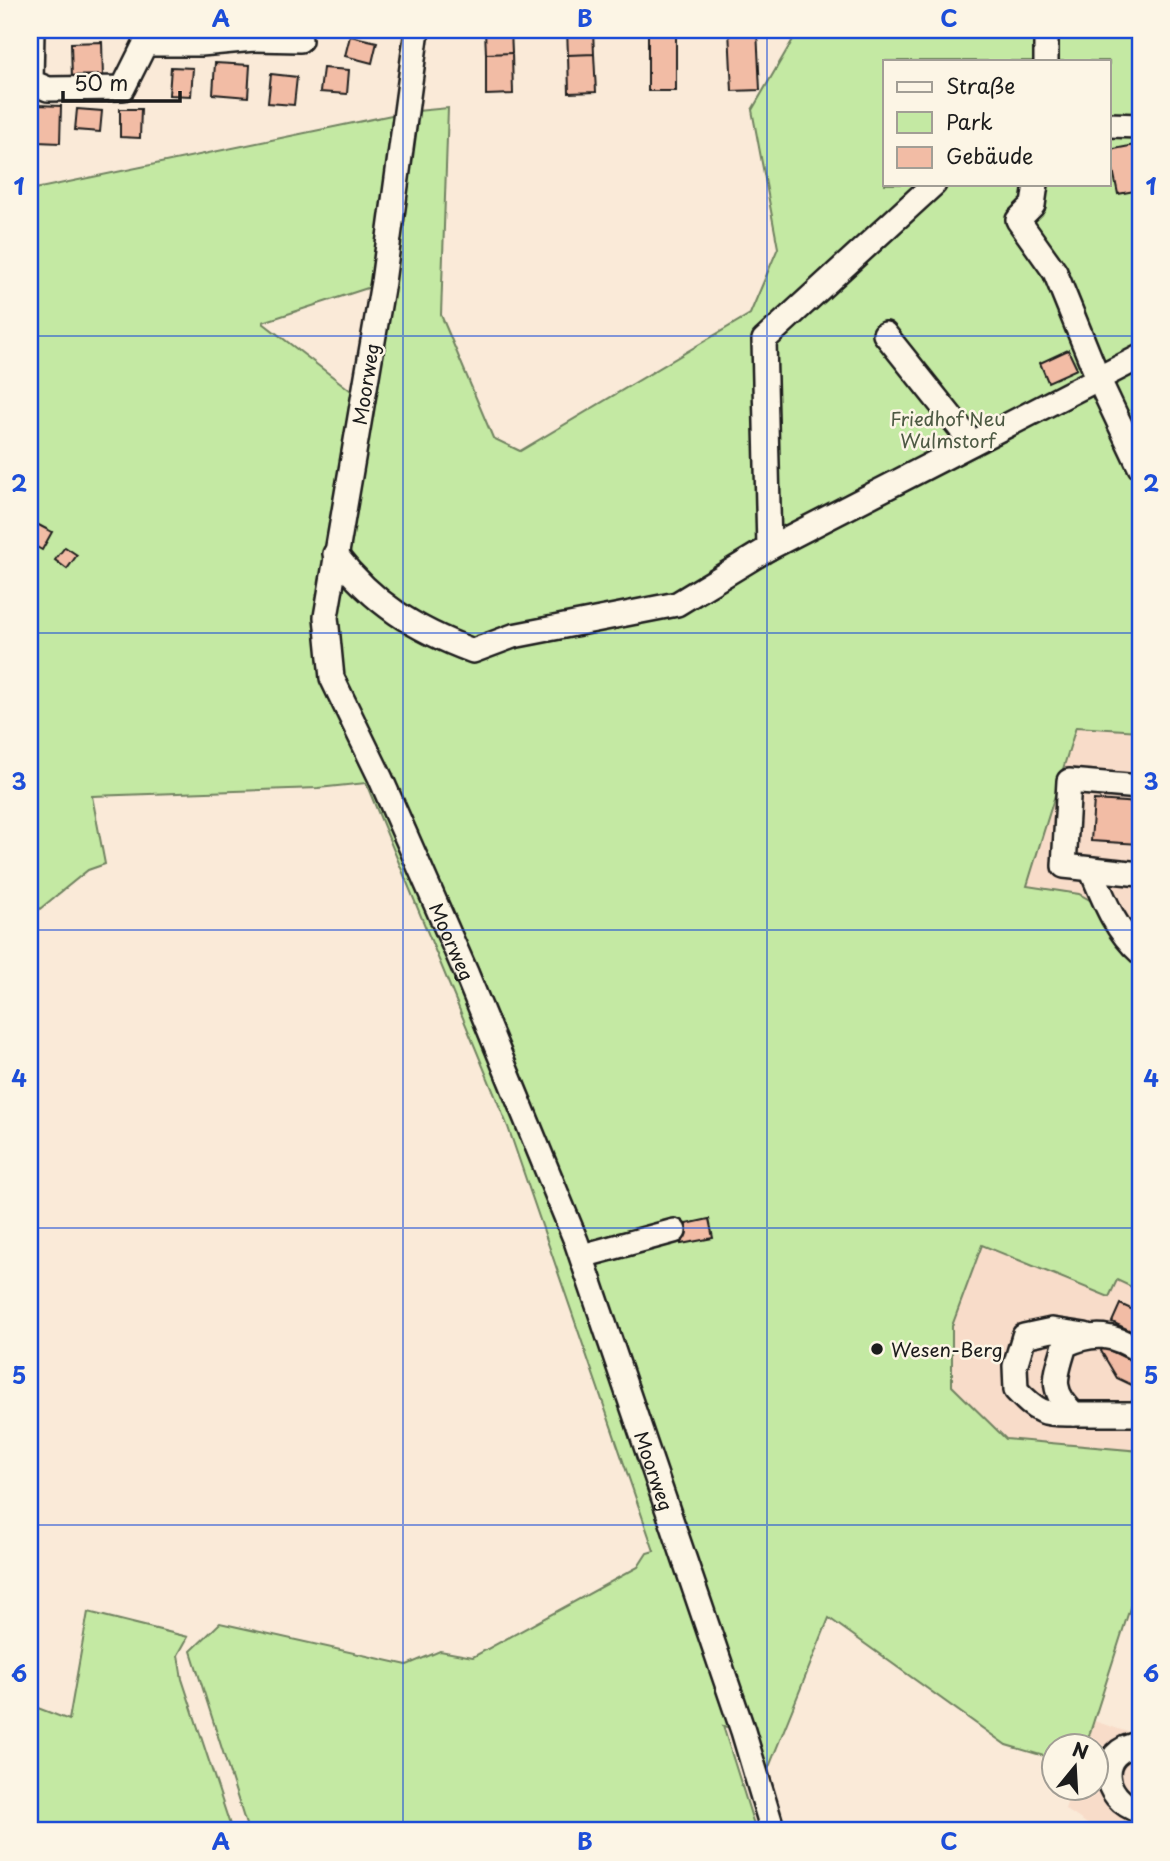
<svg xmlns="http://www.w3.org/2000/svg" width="1170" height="1861" font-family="'Playpen Sans',sans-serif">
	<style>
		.built { fill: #f8dcc9 }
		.green { fill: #c4e9a3; stroke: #708260; stroke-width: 2; fill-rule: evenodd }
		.building { fill: #f2bca5; stroke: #1c1c1c; stroke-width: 2 }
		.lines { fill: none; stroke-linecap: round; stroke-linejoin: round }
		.minor-casing { stroke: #1c1c1c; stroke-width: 28 }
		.minor { stroke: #fcf5e5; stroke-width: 23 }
		.grid { fill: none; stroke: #1d4ed8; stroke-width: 2; stroke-opacity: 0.55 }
		.poi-dot { fill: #1c1c1c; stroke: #fcf5e5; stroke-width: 2.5 }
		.labels { text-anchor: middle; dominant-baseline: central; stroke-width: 5; stroke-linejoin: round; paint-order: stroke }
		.street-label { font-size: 19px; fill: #1c1c1c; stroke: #fcf5e5 }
		.park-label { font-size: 19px; fill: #4e5a44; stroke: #fcf5e5 }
		.poi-label { font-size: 19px; fill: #1c1c1c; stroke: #fcf5e5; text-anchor: start }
		.neatline { fill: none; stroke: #1d4ed8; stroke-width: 2.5 }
		.grid-label { font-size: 23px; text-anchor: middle; font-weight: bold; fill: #1d4ed8 }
	</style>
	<rect width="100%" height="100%" fill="#faead8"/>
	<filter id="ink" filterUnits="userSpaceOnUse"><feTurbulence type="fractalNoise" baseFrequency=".0143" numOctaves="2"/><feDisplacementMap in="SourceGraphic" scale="14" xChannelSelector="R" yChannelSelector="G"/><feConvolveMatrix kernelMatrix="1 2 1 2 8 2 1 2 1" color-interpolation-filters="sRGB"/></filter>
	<g filter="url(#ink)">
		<path class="built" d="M 1076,727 L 1140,731 L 1140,967 L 1120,948 L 1095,903 L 1027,887 Z
			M 981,1245 L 1109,1297 L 1117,1280 L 1140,1291 L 1140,1451 L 1006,1439 L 952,1386 L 952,1326 Z
			M 1094,1721 L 1140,1736 L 1140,1831 L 1098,1831 L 1065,1809 L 1072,1788 L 1096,1787 L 1096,1745 L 1086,1745 Z"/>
		<path class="green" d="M 966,30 L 1140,30 L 1140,731 L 1076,727 L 1027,886 L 1079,894 L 1095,903 L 1120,948 L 1140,967 L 1140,1291 L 1117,1280 L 1109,1297 L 982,1245 L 952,1326 L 952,1386 L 1006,1439 L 1140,1451 L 1140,1588 L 1137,1586 L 1086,1745 L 1054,1745 L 1054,1759 L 1006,1745 L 829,1618 L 767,1772 L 743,1731 L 723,1726 L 756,1831 L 248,1831 L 191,1651 L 220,1623 L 407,1665 L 440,1651 L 473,1657 L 638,1567 L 647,1553 L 654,1551 L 508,1127 L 366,783 L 318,788 L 92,796 L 105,864 L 88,870 L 30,917 L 30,190 L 406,112 L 448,108 L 441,315 L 493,438 L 520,451 L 750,314 L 778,248 L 752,110 L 795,36 ZM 885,61 L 1109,61 L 1109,184 L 885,184 ZM 383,283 L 363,400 L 263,323 L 263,322 Z
			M 88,1612 L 188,1637 L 178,1655 L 182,1679 L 232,1831 L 30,1831 L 30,1705 L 69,1720 Z"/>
		<path class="building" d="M 485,30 L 511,30 L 512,53 L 486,54 Z
			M 567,30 L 593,30 L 594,54 L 568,55 Z
			M 648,30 L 676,30 L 676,91 L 648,91 Z
			M 729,30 L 757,30 L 760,90 L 732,91 Z
			M 350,36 L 377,42 L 372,63 L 345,56 Z
			M 102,42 L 103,78 L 72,79 L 71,43 Z
			M 512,53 L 513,94 L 486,95 L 486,54 Z
			M 594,54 L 596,92 L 569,93 L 568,55 Z
			M 215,63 L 250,65 L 248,97 L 213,94 Z
			M 171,67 L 193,68 L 191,96 L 169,95 Z
			M 323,68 L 349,70 L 347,94 L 320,92 Z
			M 271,74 L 297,77 L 294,105 L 268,103 Z
			M 38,105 L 61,106 L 60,143 L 37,142 Z
			M 77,109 L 102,111 L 100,132 L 75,130 Z
			M 120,109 L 141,109 L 140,138 L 120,137 Z
			M 1140,144 L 1140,190 L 1118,194 L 1109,150 Z
			M 1068,350 L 1077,369 L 1048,382 L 1040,363 Z
			M 31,521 L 52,532 L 42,550 L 33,545 L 30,548 Z
			M 65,547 L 77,555 L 67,569 L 55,560 Z
			M 1094,800 L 1140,803 L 1140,844 L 1091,841 Z
			M 709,1219 L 713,1238 L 681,1244 L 677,1226 Z
			M 1120,1304 L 1140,1313 L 1135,1333 L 1112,1322 Z
			M 1103,1347 L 1140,1365 L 1140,1389 L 1117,1378 L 1101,1351 Z"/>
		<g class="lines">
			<defs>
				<g id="minor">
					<path d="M 32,30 L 31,82 L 48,89 L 123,88 L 145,44 L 201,44 L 254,39 L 255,30"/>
					<path id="s1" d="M 417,30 L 383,282 L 326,617 L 332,678 L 380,777 L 467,975 L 576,1241 L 743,1731 L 773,1831"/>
					<path d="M 1046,30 L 1046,61"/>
					<path d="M 254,39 L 300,40"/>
					<path d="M 1109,125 L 1140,126"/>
					<path d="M 1036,184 L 1033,205 L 1018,220 L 1055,272 L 1098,378 L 1140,467"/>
					<path d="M 885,334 L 972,443"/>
					<path d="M 769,548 L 764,340 L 934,184"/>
					<path d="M 335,554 C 374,604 414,629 473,651 L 513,636 L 677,604 L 769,548 L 1140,357"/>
					<path d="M 1140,787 L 1069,781 L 1064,866 L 1140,874"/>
					<path d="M 1091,869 C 1104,900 1115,930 1140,952"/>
					<path d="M 582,1256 L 674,1231"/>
					<path d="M 1140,1351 C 1113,1334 1094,1331 1065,1345 C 1056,1376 1048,1389 1074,1414 L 1140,1414"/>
					<path d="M 1074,1414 C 1043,1415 1037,1412 1016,1390 L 1015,1366 L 1024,1336 L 1052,1330 L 1085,1335"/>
					<path d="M 1140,1744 C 1095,1750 1100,1799 1140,1811"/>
				</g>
			</defs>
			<use href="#minor" class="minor-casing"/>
			<use href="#minor" class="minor"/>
		</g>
	</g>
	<path class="grid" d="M 403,30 L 403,1831M 767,30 L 767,1831M 30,336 L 1140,336M 30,633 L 1140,633M 30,930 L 1140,930M 30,1228 L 1140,1228M 30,1525 L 1140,1525"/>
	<circle class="poi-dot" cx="877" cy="1349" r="7"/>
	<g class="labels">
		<g class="street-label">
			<text transform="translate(365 384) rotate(-81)">Moorweg</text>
			<text stroke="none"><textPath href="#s1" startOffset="945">Moorweg</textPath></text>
			<text stroke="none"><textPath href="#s1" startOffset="1512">Moorweg</textPath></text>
		</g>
		<g class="park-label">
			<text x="948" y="418">Friedhof Neu<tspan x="948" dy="22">Wulmstorf</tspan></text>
		</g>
		<g class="poi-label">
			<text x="891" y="1349">Wesen-Berg</text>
		</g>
	</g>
	<rect width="1170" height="1861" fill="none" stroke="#fcf5e5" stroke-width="77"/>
	<rect x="883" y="60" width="228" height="126" fill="#fcf5e5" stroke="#a29e95" stroke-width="2"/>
	<rect x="897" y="82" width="35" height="10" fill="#fcf5e5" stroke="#a29e95" stroke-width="2"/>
	<text x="946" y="94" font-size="21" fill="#1c1c1c">Straße</text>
	<rect x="897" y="112" width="35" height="21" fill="#c4e9a3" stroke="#a29e95" stroke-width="2"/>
	<text x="946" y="130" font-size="21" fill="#1c1c1c">Park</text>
	<rect x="897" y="147" width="35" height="21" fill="#f2bca5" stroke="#a29e95" stroke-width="2"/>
	<text x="946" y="164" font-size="21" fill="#1c1c1c">Gebäude</text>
	<g transform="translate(1075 1767) rotate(18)"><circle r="33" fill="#fcf5e5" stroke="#a29e95" stroke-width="2"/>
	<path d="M0-5L12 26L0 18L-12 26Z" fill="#1c1c1c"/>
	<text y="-10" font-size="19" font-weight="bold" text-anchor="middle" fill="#1c1c1c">N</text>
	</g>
	<path d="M63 91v10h117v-10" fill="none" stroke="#1c1c1c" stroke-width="3.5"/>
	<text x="74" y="91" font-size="21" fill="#1c1c1c" stroke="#fcf5e5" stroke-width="5" paint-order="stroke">50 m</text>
	<rect x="38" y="38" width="1094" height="1784" class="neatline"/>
	<g class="grid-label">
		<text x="221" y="27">A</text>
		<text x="585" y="27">B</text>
		<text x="949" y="27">C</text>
		<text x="19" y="195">1</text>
		<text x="1151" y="195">1</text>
		<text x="19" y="492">2</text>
		<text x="1151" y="492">2</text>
		<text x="19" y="790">3</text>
		<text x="1151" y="790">3</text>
		<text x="19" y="1087">4</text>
		<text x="1151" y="1087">4</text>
		<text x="19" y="1384">5</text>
		<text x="1151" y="1384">5</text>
		<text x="19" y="1682">6</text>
		<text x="1151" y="1682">6</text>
		<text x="221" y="1850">A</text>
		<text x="585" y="1850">B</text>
		<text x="949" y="1850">C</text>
	</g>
</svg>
